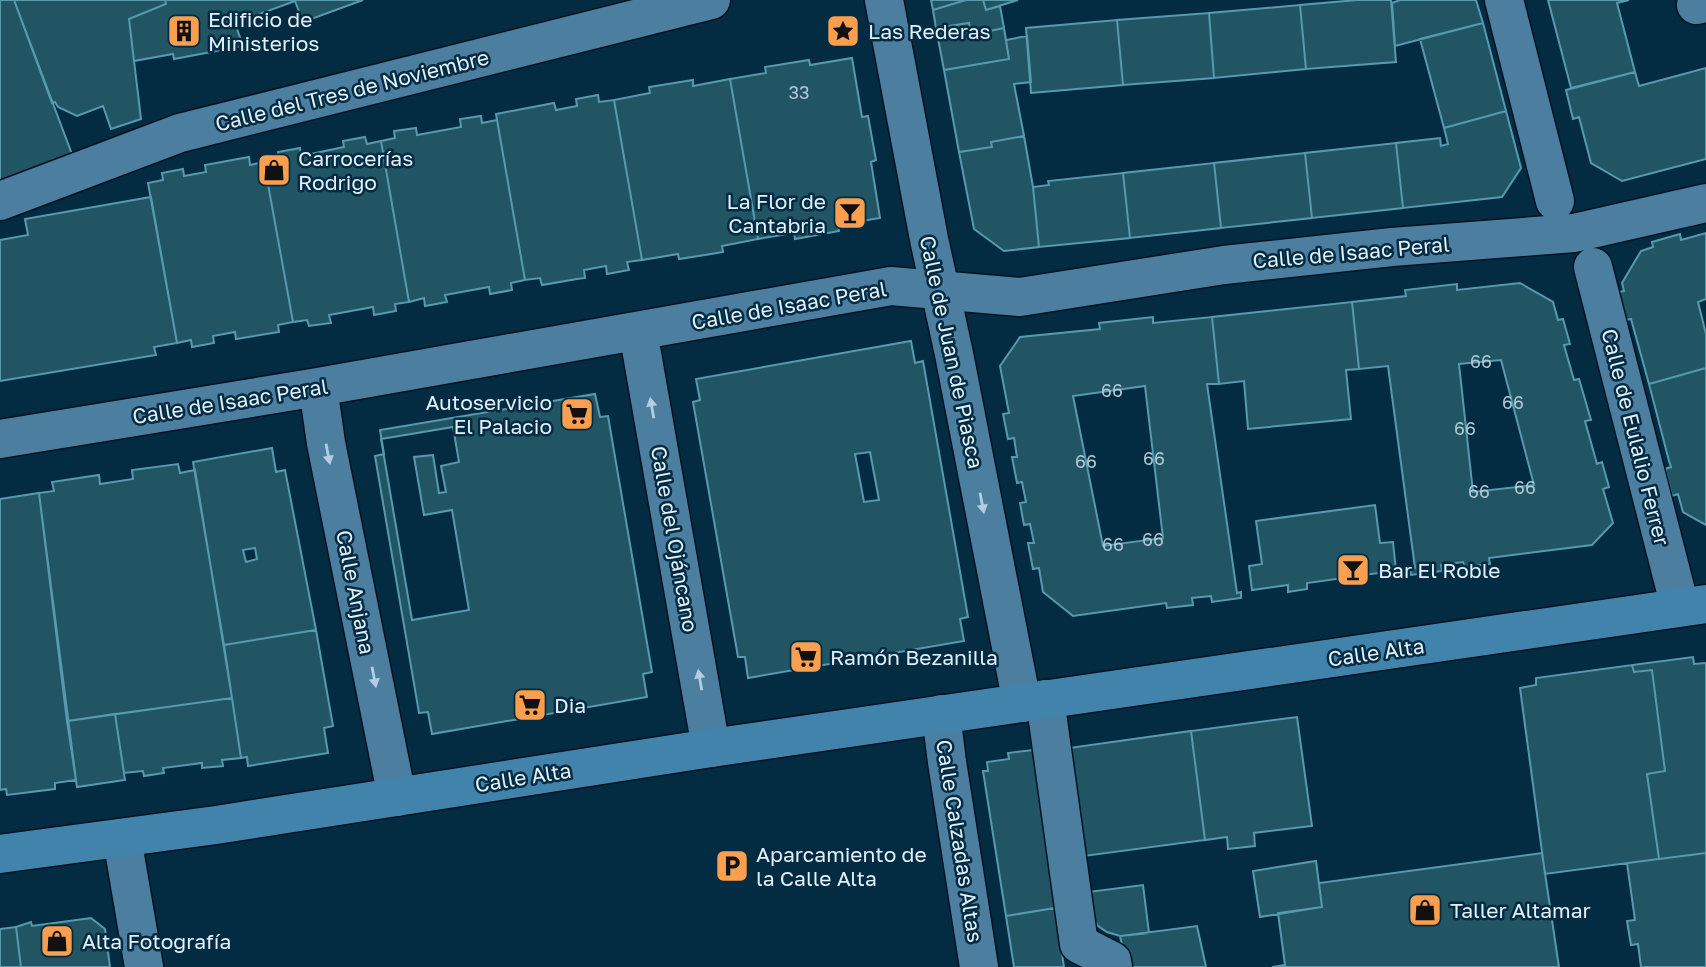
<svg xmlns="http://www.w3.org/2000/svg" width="1706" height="967" font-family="'Golos Text',sans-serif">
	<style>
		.building { fill: #215564; stroke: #579aae; stroke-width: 2; fill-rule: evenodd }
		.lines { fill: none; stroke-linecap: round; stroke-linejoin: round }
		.street-casing { stroke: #001322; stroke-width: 41 }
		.secondary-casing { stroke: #001322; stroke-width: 41 }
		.street { stroke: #4c7e9f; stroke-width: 38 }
		.secondary { stroke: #4283ac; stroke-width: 38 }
		.oneway { fill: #b4cedf }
		.labels { text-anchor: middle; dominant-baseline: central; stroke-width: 5; stroke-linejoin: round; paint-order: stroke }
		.number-label { font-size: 18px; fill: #b1c9d5 }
		.poi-label { font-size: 21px; fill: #e1f0fb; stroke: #032b42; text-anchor: start }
		.street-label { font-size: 21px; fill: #e1f0fb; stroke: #032b42 }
	</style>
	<rect width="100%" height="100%" fill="#032b42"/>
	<path class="building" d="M 0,0 L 14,0 L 73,157 L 0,184 Z
		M 14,0 L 165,0 L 166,4 L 129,19 L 141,119 L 111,129 L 103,106 L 77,116 L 58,107 L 55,102 L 52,103 Z
		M 165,0 L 363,0 L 303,22 L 295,1 L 235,23 L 243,46 L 174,59 L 173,54 L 134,61 L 129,19 L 166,4 Z
		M 931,0 L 966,0 L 933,10 Z
		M 966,0 L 983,0 L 986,10 L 1000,6 L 1004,28 L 971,35 L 969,23 L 936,28 L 933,10 Z
		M 983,0 L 1018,0 L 986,10 Z
		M 1357,0 L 1391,0 L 1396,62 L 1306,69 L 1300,5 Z
		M 1400,0 L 1476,0 L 1483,23 L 1395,46 L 1392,3 Z
		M 1548,0 L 1629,0 L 1617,3 L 1635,72 L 1571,88 Z
		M 1300,5 L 1306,69 L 1214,78 L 1209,13 Z
		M 1209,13 L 1214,78 L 1123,85 L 1117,20 Z
		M 1117,20 L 1123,85 L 1031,93 L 1026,28 Z
		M 969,23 L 971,35 L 1004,28 L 1009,59 L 944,70 L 936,28 Z
		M 1483,23 L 1506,111 L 1444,128 L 1420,39 Z
		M 1027,36 L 1031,82 L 1014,84 L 1024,136 L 991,142 L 992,147 L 959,152 L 944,70 L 1009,59 L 1006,40 Z
		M 852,58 L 862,117 L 868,116 L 876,160 L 871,162 L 880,218 L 838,225 L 839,231 L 795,239 L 794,233 L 758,239 L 730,79 L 766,73 L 765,67 L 809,60 L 810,65 Z
		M 1706,68 L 1706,159 L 1622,181 L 1591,163 L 1579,117 L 1573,119 L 1566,90 L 1635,72 L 1639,86 Z
		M 730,79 L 758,239 L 722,246 L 723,252 L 705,255 L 679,259 L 678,254 L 642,260 L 614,100 L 650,93 L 649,87 L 693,80 L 693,86 Z
		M 598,95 L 599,102 L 614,100 L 642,260 L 627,262 L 629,270 L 607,274 L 606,266 L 584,270 L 585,278 L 577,279 L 542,285 L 540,278 L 525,280 L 496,114 L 554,103 L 556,110 L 577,106 L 576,99 Z
		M 1506,111 L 1521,168 L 1502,197 L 1403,208 L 1396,143 L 1440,138 L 1441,146 L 1448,144 L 1444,128 Z
		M 481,116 L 482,123 L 497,120 L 525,280 L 511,283 L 512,290 L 490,294 L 489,287 L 445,295 L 447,302 L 425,306 L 424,298 L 409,302 L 381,141 L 395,138 L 394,131 L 416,128 L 417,135 L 461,127 L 460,119 Z
		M 1024,136 L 1033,187 L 1039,247 L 1004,251 L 974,229 L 959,152 L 992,147 L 991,142 Z
		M 365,137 L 367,144 L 381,141 L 409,302 L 395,304 L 396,311 L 374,315 L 373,307 L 329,315 L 331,323 L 309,326 L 307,320 L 293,322 L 264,162 L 279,159 L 278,152 L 300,148 L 301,156 L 344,147 L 343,141 Z
		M 1396,143 L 1403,208 L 1312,218 L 1305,153 Z
		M 1305,153 L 1312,218 L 1221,228 L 1214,163 Z
		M 249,157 L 250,165 L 264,162 L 293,322 L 278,325 L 279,332 L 236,339 L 235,332 L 213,336 L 214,343 L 192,347 L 191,340 L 177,343 L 148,183 L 163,180 L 162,173 L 183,169 L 184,176 L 206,172 L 205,165 Z
		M 1214,163 L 1221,228 L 1130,238 L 1123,173 Z
		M 1123,173 L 1130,238 L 1039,247 L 1033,187 L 1049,185 L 1048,181 Z
		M 151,197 L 177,343 L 154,347 L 156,355 L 0,381 L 0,240 L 28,235 L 25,219 Z
		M 1706,233 L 1706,299 L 1698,302 L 1706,334 L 1706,368 L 1649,384 L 1631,319 L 1626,320 L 1619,292 L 1624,291 L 1622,283 L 1641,251 L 1653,247 L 1652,242 L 1680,234 L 1681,240 Z
		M 1520,283 L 1553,302 L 1558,320 L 1563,319 L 1570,344 L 1564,345 L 1574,380 L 1579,379 L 1591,420 L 1585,421 L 1597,464 L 1602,462 L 1609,487 L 1603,489 L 1613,523 L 1592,545 L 1489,558 L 1490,564 L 1465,567 L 1463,562 L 1441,565 L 1442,571 L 1411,575 L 1410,569 L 1415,568 L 1388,366 L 1359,369 L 1352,302 L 1406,296 L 1405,290 L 1457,284 L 1457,290 ZM 1501,360 L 1534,485 L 1473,492 L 1459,364 Z
		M 1352,302 L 1359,369 L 1346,370 L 1351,419 L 1248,429 L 1244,381 L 1219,384 L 1212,317 Z
		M 1153,317 L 1153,323 L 1212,317 L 1219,384 L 1207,384 L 1237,593 L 1241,592 L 1241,598 L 1212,602 L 1211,596 L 1192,598 L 1193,605 L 1167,608 L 1166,603 L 1073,616 L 1043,592 L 1039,568 L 1033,569 L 1028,543 L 1034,543 L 1030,524 L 1024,525 L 1020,503 L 1026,502 L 1022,482 L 1017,483 L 1012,457 L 1017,457 L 1014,438 L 1008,439 L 1003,414 L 1009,413 L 1000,366 L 1020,337 L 1100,329 L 1099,323 ZM 1145,386 L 1163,538 L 1103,546 L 1073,396 Z
		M 911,341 L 915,363 L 923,361 L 968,617 L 960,619 L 964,641 L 748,678 L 745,657 L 738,657 L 693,402 L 700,400 L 696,379 ZM 870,452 L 879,500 L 864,502 L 855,454 Z
		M 1706,368 L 1706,525 L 1683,512 L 1678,494 L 1672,496 L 1665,469 L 1671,467 L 1669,461 L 1649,384 Z
		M 595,394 L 600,417 L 608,416 L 652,672 L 643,674 L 647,697 L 432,734 L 428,712 L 419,713 L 375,456 L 384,454 L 380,430 Z
		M 453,427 L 459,462 L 441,466 L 446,492 L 439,493 L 433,455 L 414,457 L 424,515 L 452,510 L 469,610 L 412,620 L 381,439 Z
		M 272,448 L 276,472 L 285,470 L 316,630 L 224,645 L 193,462 ZM 255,548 L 257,559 L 246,562 L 243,550 Z
		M 178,464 L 180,473 L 195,470 L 232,698 L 67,721 L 39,493 L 54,491 L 52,482 L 99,475 L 100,484 L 133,479 L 132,470 Z
		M 39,493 L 76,780 L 55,783 L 55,789 L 7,795 L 6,789 L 0,790 L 0,499 Z
		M 1375,505 L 1380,543 L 1393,542 L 1396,571 L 1362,575 L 1363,581 L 1344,584 L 1343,578 L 1307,583 L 1307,589 L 1288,592 L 1288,585 L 1252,590 L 1249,566 L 1262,564 L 1256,521 Z
		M 316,630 L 333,726 L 324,728 L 328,753 L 248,766 L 247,757 L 241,758 L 224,645 Z
		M 1693,657 L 1694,664 L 1706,663 L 1706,853 L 1659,859 L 1647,774 L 1665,771 L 1652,670 L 1634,672 L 1632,665 Z
		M 1632,665 L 1634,672 L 1652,670 L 1665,771 L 1647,774 L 1659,859 L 1545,874 L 1520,688 L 1536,685 L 1536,678 Z
		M 232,698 L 241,758 L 222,760 L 223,766 L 202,768 L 202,763 L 163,768 L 164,773 L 144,776 L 143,771 L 124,773 L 115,714 Z
		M 115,714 L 125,780 L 77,787 L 67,721 Z
		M 1297,717 L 1312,826 L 1254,833 L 1255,846 L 1228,849 L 1227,837 L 1205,840 L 1191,731 Z
		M 1191,731 L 1205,840 L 1084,856 L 1069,748 Z
		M 1033,750 L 1055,908 L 1006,916 L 983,771 L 988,771 L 987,762 L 1009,759 L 1008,753 Z
		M 1542,853 L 1559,967 L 1272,967 L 1285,965 L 1278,913 L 1322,907 L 1319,883 Z
		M 1706,853 L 1706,967 L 1641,967 L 1638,944 L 1631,945 L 1627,921 L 1635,920 L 1627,863 Z
		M 1316,861 L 1322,907 L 1260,917 L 1253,871 Z
		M 1143,885 L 1149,933 L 1120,936 L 1107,932 L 1098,926 L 1093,918 L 1088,892 Z
		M 1055,908 L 1064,967 L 1014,967 L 1006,916 Z
		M 91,918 L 105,929 L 110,967 L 21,967 L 16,927 L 31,922 L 32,926 Z
		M 1197,926 L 1206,967 L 1127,967 L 1120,936 Z
		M 16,927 L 21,967 L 0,967 L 0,929 Z"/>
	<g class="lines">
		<defs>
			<path id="street" d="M 884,0 L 929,239 L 954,354 L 1022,703
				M 1504,0 L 1555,201
				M 1696,5 L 1706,3
				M 0,201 L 180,133 L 711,0
				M 1593,267 L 1680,607
				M 638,331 L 711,748
				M 318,387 L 326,443 L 397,797
				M 0,439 L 318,387 L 891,286 L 1020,297 L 1224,265 L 1392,247 L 1574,233 L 1706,203
				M 1045,699 L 1079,944 L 1112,961 L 1113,967
				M 941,714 L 947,762 L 979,967
				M 122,838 L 144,967"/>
			<path id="secondary" d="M 0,854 L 216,825 L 711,748 L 1706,604"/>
		</defs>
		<use href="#street" class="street-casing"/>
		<use href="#secondary" class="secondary-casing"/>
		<use href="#street" class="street"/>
		<use href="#secondary" class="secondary"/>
	</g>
	<defs><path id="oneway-solid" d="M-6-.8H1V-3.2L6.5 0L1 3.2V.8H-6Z" transform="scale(1.75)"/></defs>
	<g class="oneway">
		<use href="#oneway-solid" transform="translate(652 408) rotate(-100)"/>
		<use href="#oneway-solid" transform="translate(328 454) rotate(79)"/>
		<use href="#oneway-solid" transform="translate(982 503) rotate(79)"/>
		<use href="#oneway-solid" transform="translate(374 677) rotate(79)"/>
		<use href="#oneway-solid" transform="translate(700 680) rotate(-100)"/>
	</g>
	<defs>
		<symbol id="building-square" viewBox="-11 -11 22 22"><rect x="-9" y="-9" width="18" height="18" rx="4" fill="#fa9f4f" stroke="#032b42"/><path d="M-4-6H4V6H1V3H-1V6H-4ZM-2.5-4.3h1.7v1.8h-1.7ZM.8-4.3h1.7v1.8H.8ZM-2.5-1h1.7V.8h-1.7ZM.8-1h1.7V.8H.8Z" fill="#111"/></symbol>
		<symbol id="sight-square" viewBox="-11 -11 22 22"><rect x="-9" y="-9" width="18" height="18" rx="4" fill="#fa9f4f" stroke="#032b42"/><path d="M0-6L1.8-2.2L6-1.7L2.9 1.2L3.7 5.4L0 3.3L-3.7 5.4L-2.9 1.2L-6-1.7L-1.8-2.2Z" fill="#111"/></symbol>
		<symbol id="shop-square" viewBox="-11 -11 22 22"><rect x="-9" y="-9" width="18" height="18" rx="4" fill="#fa9f4f" stroke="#032b42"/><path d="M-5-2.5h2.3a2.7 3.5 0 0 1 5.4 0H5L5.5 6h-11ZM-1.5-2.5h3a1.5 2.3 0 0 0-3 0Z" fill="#111"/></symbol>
		<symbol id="bar-square" viewBox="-11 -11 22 22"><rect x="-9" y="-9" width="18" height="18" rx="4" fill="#fa9f4f" stroke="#032b42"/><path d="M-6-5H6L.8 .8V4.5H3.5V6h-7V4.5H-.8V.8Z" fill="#111"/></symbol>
		<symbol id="supermarket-square" viewBox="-11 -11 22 22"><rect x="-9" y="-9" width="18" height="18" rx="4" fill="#fa9f4f" stroke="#032b42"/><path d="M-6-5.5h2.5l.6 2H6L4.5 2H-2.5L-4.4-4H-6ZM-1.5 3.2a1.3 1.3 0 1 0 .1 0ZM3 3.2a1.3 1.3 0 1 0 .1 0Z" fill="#111"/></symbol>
		<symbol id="parking-square" viewBox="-11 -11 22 22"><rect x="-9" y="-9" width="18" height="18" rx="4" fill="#fa9f4f" stroke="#032b42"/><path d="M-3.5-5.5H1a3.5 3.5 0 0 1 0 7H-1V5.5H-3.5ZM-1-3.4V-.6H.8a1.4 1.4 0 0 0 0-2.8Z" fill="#111"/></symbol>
	</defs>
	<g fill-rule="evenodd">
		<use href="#building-square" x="165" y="12" width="38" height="38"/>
		<use href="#sight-square" x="824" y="12" width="38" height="38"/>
		<use href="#shop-square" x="255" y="151" width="38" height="38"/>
		<use href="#bar-square" x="831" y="194" width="38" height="38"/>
		<use href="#supermarket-square" x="558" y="395" width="38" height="38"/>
		<use href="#bar-square" x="1334" y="551" width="38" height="38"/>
		<use href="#supermarket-square" x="787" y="638" width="38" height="38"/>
		<use href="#supermarket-square" x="511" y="686" width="38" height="38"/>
		<use href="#parking-square" x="713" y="847" width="38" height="38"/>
		<use href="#shop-square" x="1406" y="891" width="38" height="38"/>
		<use href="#shop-square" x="38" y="922" width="38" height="38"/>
	</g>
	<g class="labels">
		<g class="number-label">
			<text x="799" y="92">33</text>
			<text x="1481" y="361">66</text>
			<text x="1112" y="390">66</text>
			<text x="1513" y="402">66</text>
			<text x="1465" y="428">66</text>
			<text x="1154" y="458">66</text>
			<text x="1086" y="461">66</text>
			<text x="1525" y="487">66</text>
			<text x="1479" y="491">66</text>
			<text x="1153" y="539">66</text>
			<text x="1113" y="544">66</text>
		</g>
		<g class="poi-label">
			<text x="208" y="19">Edificio de<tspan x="208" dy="24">Ministerios</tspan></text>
			<text x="868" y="31">Las Rederas</text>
			<text x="298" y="158">Carrocerías<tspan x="298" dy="24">Rodrigo</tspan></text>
			<text x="826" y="201" text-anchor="end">La Flor de<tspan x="826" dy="24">Cantabria</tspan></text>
			<text x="552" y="402" text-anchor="end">Autoservicio<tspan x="552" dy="24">El Palacio</tspan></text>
			<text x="1378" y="570">Bar El Roble</text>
			<text x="830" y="657">Ramón Bezanilla</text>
			<text x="554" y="705">Dia</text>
			<text x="756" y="854">Aparcamiento de<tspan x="756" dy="24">la Calle Alta</tspan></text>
			<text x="1450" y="910">Taller Altamar</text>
			<text x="82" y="941">Alta Fotografía</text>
		</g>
		<g class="street-label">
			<text transform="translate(352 90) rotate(-14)">Calle del Tres de Noviembre</text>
			<text transform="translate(1351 252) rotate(-5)">Calle de Isaac Peral</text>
			<text transform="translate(789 305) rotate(-10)">Calle de Isaac Peral</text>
			<text transform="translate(952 352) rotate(78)">Calle de Juan de Piasca</text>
			<text transform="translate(230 401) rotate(-9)">Calle de Isaac Peral</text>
			<text transform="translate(1636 437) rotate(76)">Calle de Eulalio Ferrer</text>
			<text transform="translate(675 539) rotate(80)">Calle del Ojáncano</text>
			<text transform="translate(356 592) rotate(79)">Calle Anjana</text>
			<text transform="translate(1376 652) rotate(-8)">Calle Alta</text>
			<text transform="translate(523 777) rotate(-9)">Calle Alta</text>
			<text transform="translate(960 841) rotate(81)">Calle Calzadas Altas</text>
		</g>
	</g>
</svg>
